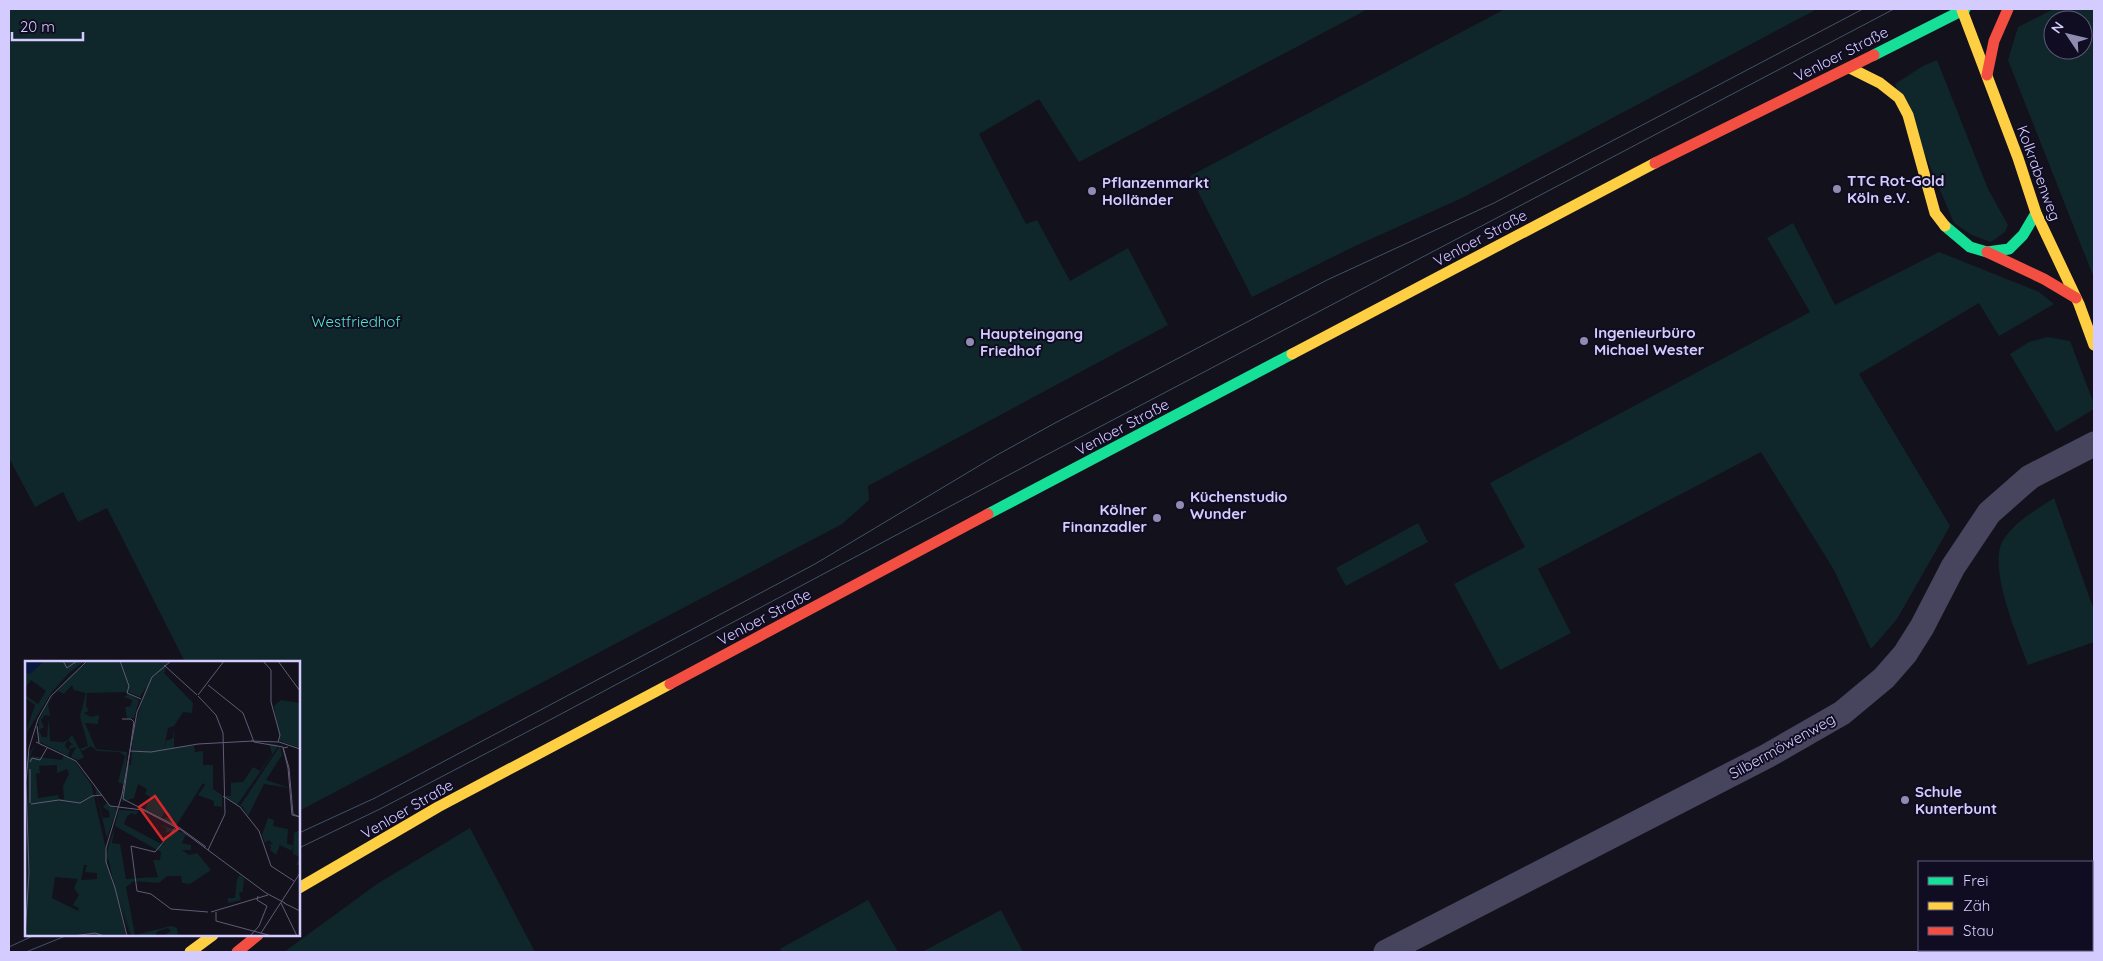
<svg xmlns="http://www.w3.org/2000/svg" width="2103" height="961" font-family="Quicksand,sans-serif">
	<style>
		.green { fill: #0f272a; fill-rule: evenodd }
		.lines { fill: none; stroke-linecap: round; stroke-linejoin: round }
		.street { stroke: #47445d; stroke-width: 25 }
		.fast { stroke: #16e098; stroke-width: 11 }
		.slow { stroke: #ffcf43; stroke-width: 11 }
		.jam { stroke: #f24e42; stroke-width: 11 }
		.tram { stroke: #405367; stroke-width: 1 }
		.poi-dot { fill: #908bb0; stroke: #100c21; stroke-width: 2 }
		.labels { text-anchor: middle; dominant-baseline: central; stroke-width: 4; stroke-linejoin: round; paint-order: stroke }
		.street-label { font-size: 15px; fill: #d4ccff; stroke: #100c21 }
		.poi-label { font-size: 15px; font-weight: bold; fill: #d4ccff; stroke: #100c21; text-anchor: start }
		.park-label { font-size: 15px; fill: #50e6c9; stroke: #100c21 }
		.inset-road { fill: none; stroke: #605c77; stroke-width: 1 }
		.view { fill: #d62828; fill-opacity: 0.15; stroke: #d62828; stroke-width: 2.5 }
		.inset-edge { fill: none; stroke: #d4ccff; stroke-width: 2.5 }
	</style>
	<rect width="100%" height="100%" fill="#13111c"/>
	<path class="green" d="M 9,9 L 1368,9 L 1079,162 L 1039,99 L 979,134 L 1026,224 L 1037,220 L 1070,281 L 1128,248 L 1168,325 L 868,486 L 869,500 L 842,524 L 299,811 L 299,662 L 185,662 L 107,508 L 78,522 L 63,492 L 35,507 L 9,458 Z
		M 1505,9 L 1817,9 L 1462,198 L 1353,247 L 1252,297 L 1190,176 Z
		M 2054,9 L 2094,9 L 2094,278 L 2008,60 L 2018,27 ZM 2053,20 L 2083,20 L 2083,50 L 2053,50 Z
		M 1937,60 L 1988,189 L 2008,225 L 2005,232 L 1991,242 L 1972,235 L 1954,223 L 1895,84 L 1923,66 Z
		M 1793,223 L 1835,305 L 1939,252 L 2039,292 L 2054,304 L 1999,336 L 1979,303 L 1859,374 L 1950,526 L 1897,619 L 1871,649 L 1834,570 L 1761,452 L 1538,569 L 1571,633 L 1500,670 L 1454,584 L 1525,547 L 1490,483 L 1810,312 L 1767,238 Z
		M 2048,337 L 2070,341 L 2094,404 L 2094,409 L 2056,432 L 2010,354 L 2029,342 Z
		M 2054,498 L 2094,610 L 2094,642 L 2028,665 C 2018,637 1986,565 2004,539 C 2016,521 2036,510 2054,498 Z
		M 1418,523 L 1428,542 L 1346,586 L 1336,568 Z
		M 470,828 L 535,952 L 284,952 L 377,884 Z
		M 868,900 L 898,952 L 782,952 L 780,949 Z
		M 1001,910 L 1023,952 L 922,952 Z"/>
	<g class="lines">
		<path class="street" d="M 1386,952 L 1767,756 L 1842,713 L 1884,678 L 1905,654 L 1922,627 L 1953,567 L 1989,513 L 2030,477 L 2094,444"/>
		<path class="fast" d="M 1874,55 L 1965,9
			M 1945,226 L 1970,247 L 1987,252 L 2009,249 L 2023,235 L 2036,213
			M 988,514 L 1292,354"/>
		<path class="slow" d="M 1962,10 L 2018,158 L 2036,213 L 2079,304 L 2094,345
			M 1850,68 L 1880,83 L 1899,98 L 1908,115 L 1935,213 L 1945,226
			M 1292,354 L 1655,163
			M 299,888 L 438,807 L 670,684
			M 190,952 L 213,935"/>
		<path class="jam" d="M 1987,75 L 1994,41 L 2008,9
			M 1655,163 L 1874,55
			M 1987,252 L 2044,279 L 2076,298
			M 670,684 L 988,514
			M 237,952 L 258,935"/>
		<path class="tram" d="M 299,833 L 375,798 L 815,564 L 997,455 L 1055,423 L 1327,280 L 1494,203 L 1863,9
			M 299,848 L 380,809 L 546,722 L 1050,453 L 1894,9
			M 9,947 L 35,935
			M 26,952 L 68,935"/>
	</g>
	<g class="poi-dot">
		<circle cx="1837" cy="189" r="5"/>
		<circle cx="1092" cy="191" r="5"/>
		<circle cx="1584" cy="341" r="5"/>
		<circle cx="970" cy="342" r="5"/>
		<circle cx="1180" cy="505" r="5"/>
		<circle cx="1157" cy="518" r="5"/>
		<circle cx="1905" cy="800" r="5"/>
	</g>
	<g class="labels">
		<g class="street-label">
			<text transform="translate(1841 54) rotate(-27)">Venloer Straße</text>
			<text transform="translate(2039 173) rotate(70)">Kolkrabenweg</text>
			<text transform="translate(1480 238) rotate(-28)">Venloer Straße</text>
			<text transform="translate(1122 427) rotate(-28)">Venloer Straße</text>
			<text transform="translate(764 617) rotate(-28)">Venloer Straße</text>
			<text transform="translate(1782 746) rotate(-29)">Silbermöwenweg</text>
			<text transform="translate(407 809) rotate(-30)">Venloer Straße</text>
		</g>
		<g class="poi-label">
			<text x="1847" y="180">TTC Rot-Gold<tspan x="1847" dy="17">Köln e.V.</tspan></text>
			<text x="1102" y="182">Pflanzenmarkt<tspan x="1102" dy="17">Holländer</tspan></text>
			<text x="1594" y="332">Ingenieurbüro<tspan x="1594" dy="17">Michael Wester</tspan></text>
			<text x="980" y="333">Haupteingang<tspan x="980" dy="17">Friedhof</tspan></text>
			<text x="1190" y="496">Küchenstudio<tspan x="1190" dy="17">Wunder</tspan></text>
			<text x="1147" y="509" text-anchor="end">Kölner<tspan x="1147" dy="17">Finanzadler</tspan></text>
			<text x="1915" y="791">Schule<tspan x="1915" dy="17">Kunterbunt</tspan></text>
		</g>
		<g class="park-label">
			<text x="356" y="321">Westfriedhof</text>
		</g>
	</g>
	<g transform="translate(25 661)">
		<rect width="275" height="275" fill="#13111c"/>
		<path d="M 19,0 L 59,0 L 44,12 L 43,9 L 44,12 L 27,31 L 0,74 L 10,44 L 2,38 L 0,42 L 0,34 L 13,43 L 21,30 L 6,19 L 0,27 L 0,11 L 8,10 ZM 64,0 L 94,0 L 104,23 L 102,31 L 62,32 L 61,45 L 64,50 L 59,52 L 66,56 L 74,54 L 73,63 L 60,62 L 71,88 L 102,91 L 101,104 L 98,123 L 93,121 L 100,95 L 94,91 L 72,90 L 66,85 L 57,90 L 55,88 L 63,85 L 55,55 L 61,32 L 49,29 L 47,24 L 39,33 L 33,30 L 23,43 L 25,55 L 20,54 L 16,59 L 19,66 L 14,69 L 17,76 L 22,76 L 24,57 L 25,80 L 36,81 L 37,74 L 36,82 L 43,79 L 40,84 L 42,91 L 41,86 L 44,89 L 45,84 L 48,84 L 43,79 L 47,74 L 59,96 L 54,99 L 46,96 L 51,86 L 45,88 L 43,95 L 13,80 L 14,59 L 23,42 L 43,17 ZM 95,0 L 143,0 L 139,12 L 168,42 L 167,52 L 158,51 L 149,65 L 143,67 L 139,88 L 141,80 L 148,77 L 149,66 L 149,86 L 169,84 L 170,91 L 178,90 L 178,104 L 188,104 L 188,128 L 197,134 L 197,146 L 189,145 L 189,140 L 173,134 L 180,124 L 178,122 L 151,165 L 139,158 L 140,156 L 152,161 L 139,152 L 137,157 L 120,149 L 125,136 L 120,133 L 122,128 L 113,123 L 109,137 L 97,141 L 103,104 L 106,104 L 108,71 L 121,26 L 115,36 L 103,31 L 104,23 ZM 103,33 L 114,39 L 109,57 L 102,57 L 100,46 L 106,45 L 107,39 L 99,36 ZM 256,39 L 275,42 L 275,87 L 257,81 L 258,79 L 255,81 L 249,45 ZM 11,82 L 5,95 L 37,99 L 39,94 L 48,98 L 66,123 L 101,275 L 1,275 L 3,96 L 12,97 L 3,95 ZM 32,104 L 32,112 L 42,108 L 44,113 L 38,125 L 39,138 L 34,138 L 33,134 L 13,137 L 11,113 L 15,112 L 14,105 ZM 59,204 L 62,204 L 60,211 L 72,212 L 72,218 L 56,219 ZM 30,216 L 53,218 L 49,227 L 54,234 L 48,244 L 54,247 L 53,250 L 27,237 ZM 241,82 L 254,84 L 212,144 L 198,135 L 206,135 L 206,122 L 218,121 L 228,106 L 235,110 L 247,93 L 245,85 ZM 255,85 L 257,94 L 241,119 L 265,127 L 239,123 L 223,155 L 218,147 L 222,148 L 215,145 ZM 70,127 L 75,132 L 72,135 L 78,157 L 85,156 L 84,150 L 78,146 L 81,142 L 92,148 L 82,177 ZM 94,149 L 113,150 L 111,154 L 107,152 L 102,155 L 99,163 L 138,184 L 146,170 L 140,172 L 142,168 L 136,164 L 161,173 L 157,182 L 166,184 L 166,189 L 157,189 L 164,194 L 172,192 L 186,209 L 165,223 L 157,222 L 156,215 L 142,215 L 134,222 L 109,220 L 101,226 L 110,274 L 146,265 L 152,267 L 153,275 L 138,275 L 146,270 L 143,267 L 133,270 L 130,275 L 106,275 L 96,239 L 105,275 L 82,203 L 83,186 L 90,166 L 87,182 L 95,183 L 101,218 L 133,216 L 128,199 L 135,199 L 136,191 L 90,165 ZM 243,157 L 249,159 L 248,165 L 263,168 L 262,183 L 268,184 L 267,190 L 255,184 L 251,194 L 245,189 L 246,185 L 242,184 L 248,183 L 244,179 L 240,182 L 237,174 ZM 275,169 L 275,204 L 271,204 L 275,196 L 268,193 L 269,172 ZM 215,214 L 219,217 L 218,230 L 214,232 L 216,239 L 203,242 L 203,237 L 210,237 L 212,218 Z" fill="#0f272a" fill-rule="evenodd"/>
		<path d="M 0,0 L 19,0 L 5,13 L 0,11 Z" fill="#07173d"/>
		<path class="inset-road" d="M 38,0 L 42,7 L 52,0M 95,0 L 104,25 L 102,32 L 116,38M 238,0 L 246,9 L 246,41 L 255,74 L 253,81M 253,0 L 275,30M 139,4 L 172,34M 183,24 L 218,52 L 229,81 L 258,86 L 264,107 L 268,153 L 275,156M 173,34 L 199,0M 173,35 L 191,54 L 198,72 L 200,153 L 183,189M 97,58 L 106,58 L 109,61 L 98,138 L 155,167 L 181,186M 12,65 L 14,82M 226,80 L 254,81 L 275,88M 11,81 L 51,100 L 85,145 L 118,149 L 156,169 L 241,232 L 260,242M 263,86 L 258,87 L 263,107 L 267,154 L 275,156M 105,90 L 126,91 L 173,83 L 228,80M 5,101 L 7,97 L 15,99 L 22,87M 5,108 L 5,142M 198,135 L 215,146 L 234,170 L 246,205 L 269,220M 6,143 L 34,139 L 55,142 L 67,135 L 77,134M 151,166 L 130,191 L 106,185 L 112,230 L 126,233 L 146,248 L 183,251M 90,227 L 81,201 L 81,187 L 97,134 L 112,51 L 127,16 L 146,0M 90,227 L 102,275M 256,242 L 272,275M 259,242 L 275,250M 186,251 L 243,234M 191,251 L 191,260 L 247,275M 236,272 L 275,212M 0,275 L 4,212 L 1,121 L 4,87 L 13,58 L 26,35 L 62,0M 48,275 L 70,272 L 79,275M 225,275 L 234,265 L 242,245 L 232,239 L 233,235"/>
		<path class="view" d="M 130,135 L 153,168 L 138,179 L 114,146 Z"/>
		<rect width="275" height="275" class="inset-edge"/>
	</g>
	<rect width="2103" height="961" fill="none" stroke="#d4ccff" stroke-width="20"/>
	<rect x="1918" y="861" width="175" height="90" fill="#100c21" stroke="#5e597a"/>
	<rect x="1928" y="877" width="25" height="8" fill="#16e098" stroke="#5e597a"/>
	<text x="1963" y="886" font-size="15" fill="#d4ccff">Frei</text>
	<rect x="1928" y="902" width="25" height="8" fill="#ffcf43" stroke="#5e597a"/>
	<text x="1963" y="911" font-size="15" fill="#d4ccff">Zäh</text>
	<rect x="1928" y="927" width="25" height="8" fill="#f24e42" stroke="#5e597a"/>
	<text x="1963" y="936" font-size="15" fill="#d4ccff">Stau</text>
	<g transform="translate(2068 35) rotate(305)"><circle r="24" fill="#100c21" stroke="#5e597a"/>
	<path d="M0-4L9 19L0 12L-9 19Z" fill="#908bb0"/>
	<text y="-8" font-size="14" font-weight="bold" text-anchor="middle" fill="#d4ccff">N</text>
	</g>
	<path d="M12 32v8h71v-8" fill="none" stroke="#d4ccff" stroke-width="2.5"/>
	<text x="20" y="32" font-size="15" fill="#d4ccff" stroke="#100c21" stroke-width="4" paint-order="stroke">20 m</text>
</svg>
